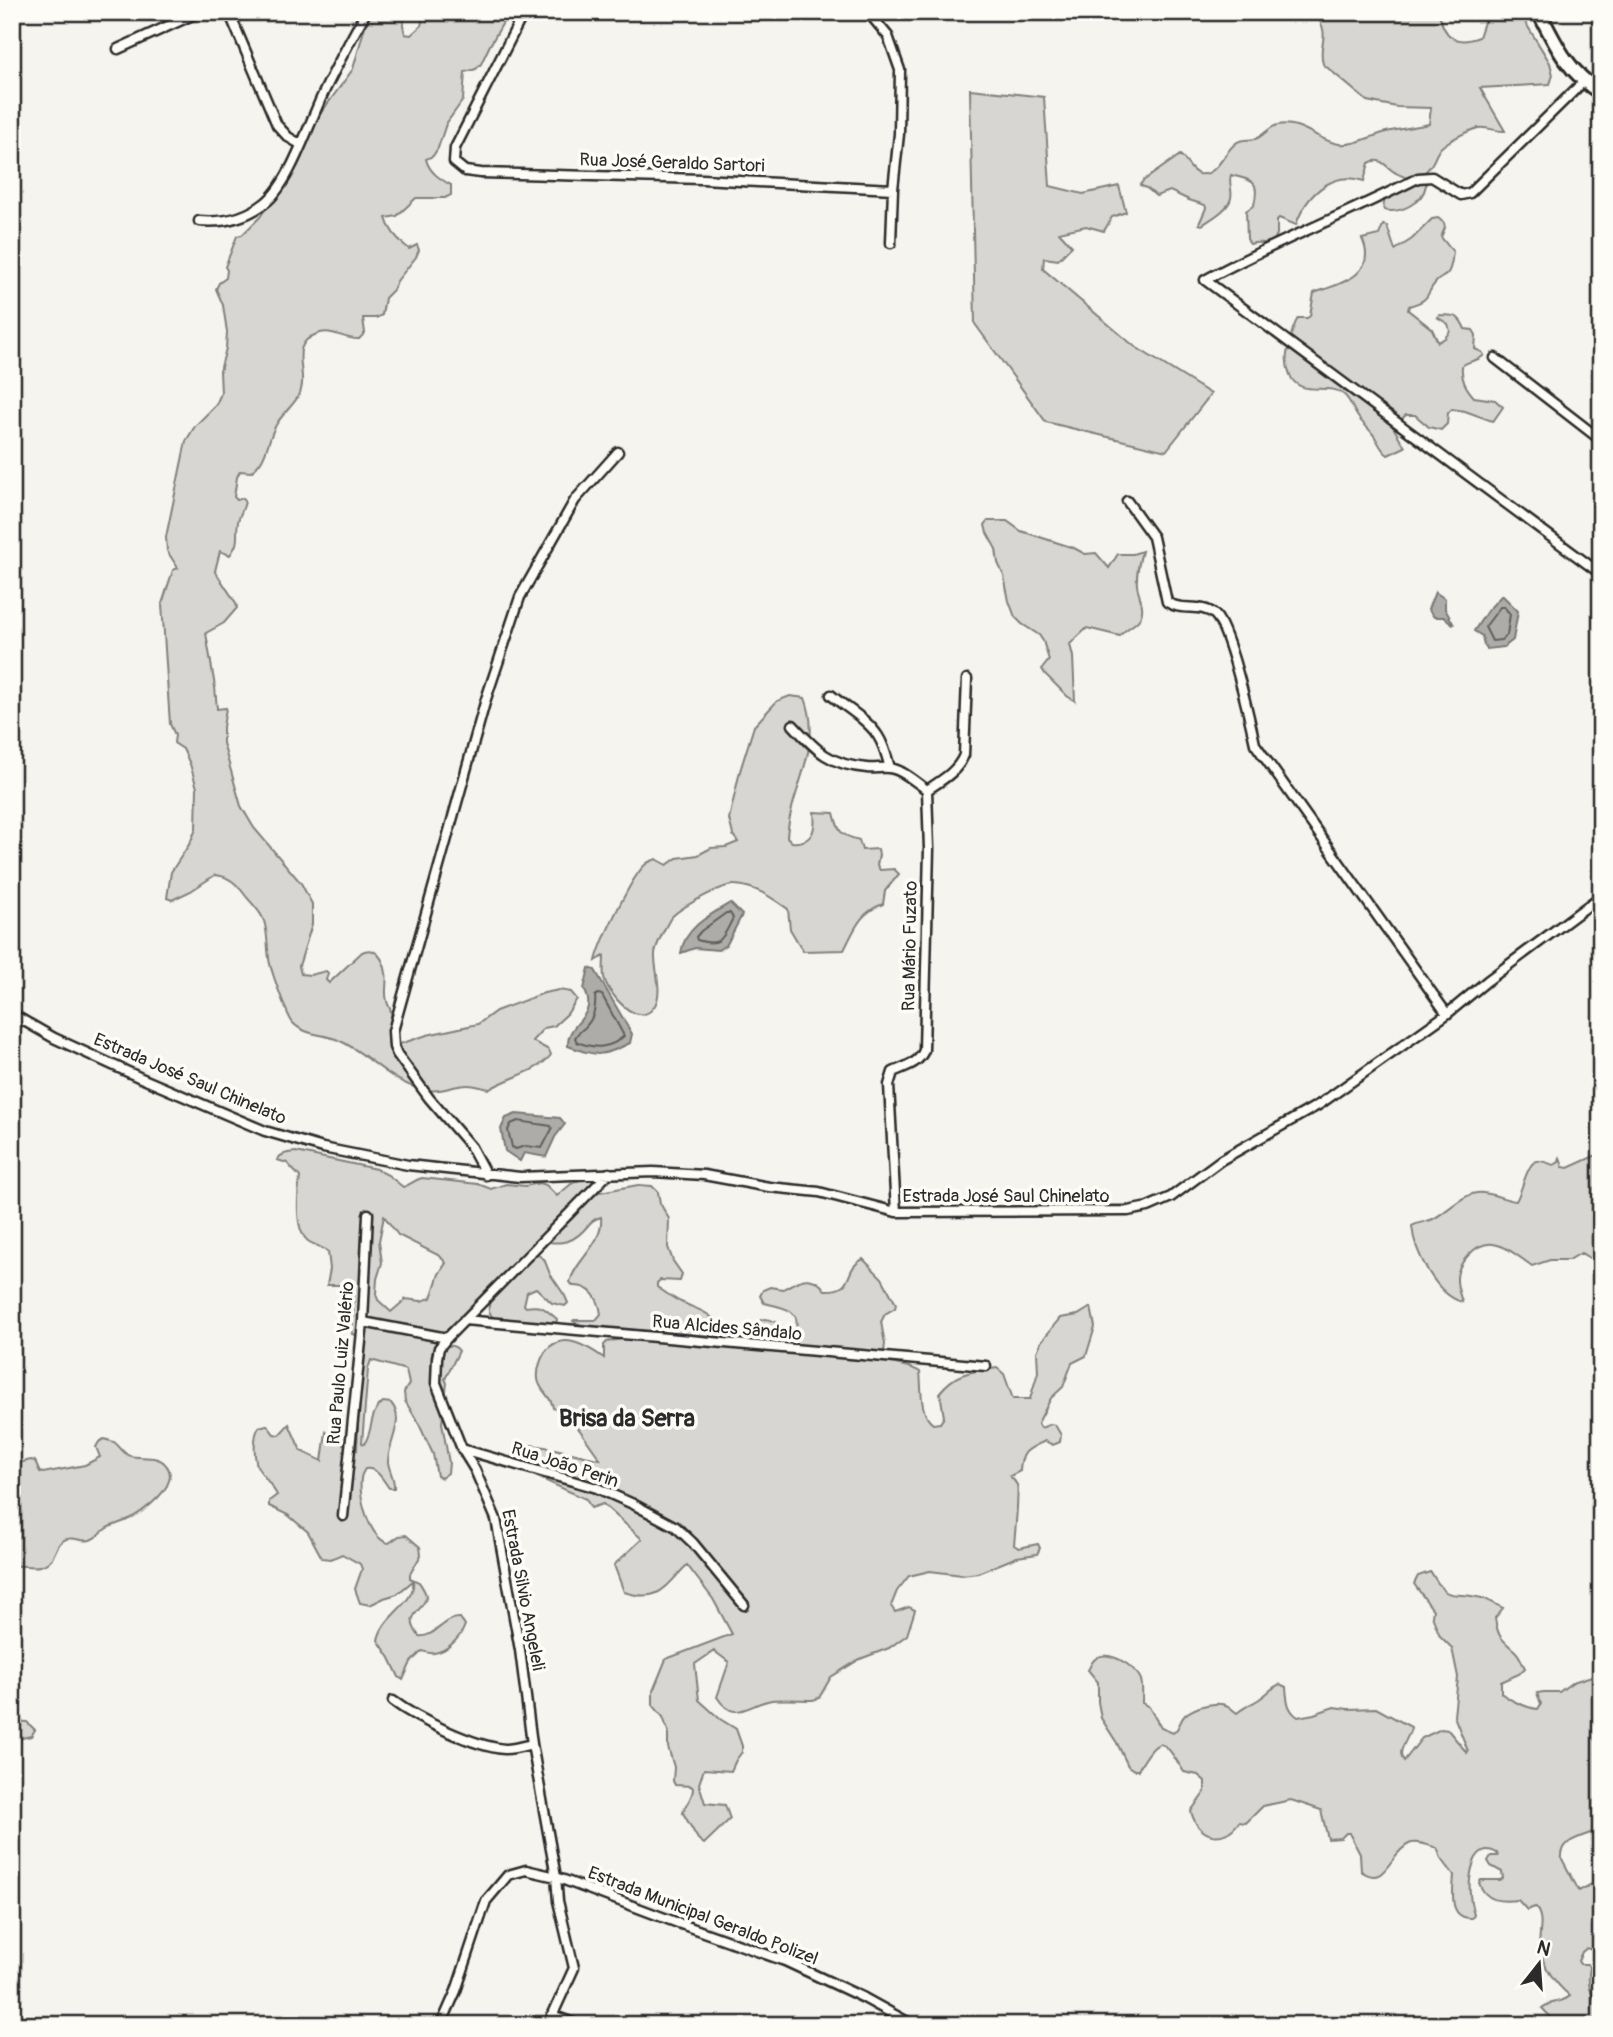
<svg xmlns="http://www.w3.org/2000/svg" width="1613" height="2037" font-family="Pangolin,sans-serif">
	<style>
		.green { fill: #d7d6d2; stroke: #81807e; stroke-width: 2; fill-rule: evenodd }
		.water { fill: #adaca9; stroke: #797877; stroke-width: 2 }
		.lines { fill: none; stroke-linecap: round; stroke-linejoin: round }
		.shore { stroke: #5f5f5d; stroke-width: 2 }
		.street-casing { stroke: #2b2b2b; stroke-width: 13 }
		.primary-casing { stroke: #2b2b2b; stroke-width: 18 }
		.street { stroke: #fdfcf7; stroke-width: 8 }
		.primary { stroke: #fdfcf7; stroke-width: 12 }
		.labels { text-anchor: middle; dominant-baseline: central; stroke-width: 7; stroke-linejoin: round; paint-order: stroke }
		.street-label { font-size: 18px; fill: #2b2b2b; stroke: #fdfcf7 }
		.district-label { font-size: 24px; font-weight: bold; fill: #2b2b2b; stroke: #fdfcf7 }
	</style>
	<rect width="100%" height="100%" fill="#f5f4ef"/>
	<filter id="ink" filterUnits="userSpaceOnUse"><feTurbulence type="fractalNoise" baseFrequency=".0143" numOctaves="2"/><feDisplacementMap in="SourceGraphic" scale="14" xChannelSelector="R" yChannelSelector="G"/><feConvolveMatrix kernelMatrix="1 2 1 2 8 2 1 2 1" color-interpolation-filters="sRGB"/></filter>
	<g filter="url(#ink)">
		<path class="green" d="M 369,12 L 406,12 L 403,25 L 405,34 L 411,35 L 421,26 L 424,12 L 509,12 L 489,47 L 481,64 L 476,69 L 465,72 L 463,100 L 446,124 L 438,148 L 433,156 L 426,159 C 429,172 440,179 451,185 L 451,195 L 445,198 L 416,198 L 397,216 L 386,218 C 389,230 399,241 409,249 L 417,245 L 419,250 L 416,257 L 397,281 L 393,290 L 385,298 L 382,315 L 376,318 L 363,318 L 365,333 L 359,339 C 344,340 332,328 317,334 C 286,345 310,374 299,395 C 293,406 282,414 276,425 C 266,443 268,459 251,472 L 240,471 L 237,477 L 234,497 L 237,500 L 243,498 L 245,501 C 244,509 239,515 238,522 C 235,538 241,540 230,555 L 220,551 L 215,571 L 236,603 L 237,608 L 224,623 L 206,633 L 215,687 L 217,709 L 226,708 L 223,727 L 223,743 L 241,806 L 254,828 L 301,883 L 312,904 L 312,924 L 299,966 L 301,974 L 310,975 L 326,971 L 328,973 L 326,980 L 329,983 L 362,952 C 376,945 384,960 386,973 C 388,982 384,992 387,1001 C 388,1007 390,1006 391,1012 C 392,1023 386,1033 389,1045 L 397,1045 L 427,1035 L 478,1024 L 496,1011 L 544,993 L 559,990 L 571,992 L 577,999 L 567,1014 L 554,1026 L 544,1028 L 532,1041 L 549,1050 L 551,1055 C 537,1073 509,1077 490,1089 C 483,1088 475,1085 468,1085 C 452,1085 440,1094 421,1089 C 389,1082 367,1052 338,1040 C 324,1034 304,1035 293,1023 C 288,1018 269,966 269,958 C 267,946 268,933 264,921 C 261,911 251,903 245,895 C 237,884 229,876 215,875 L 191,891 L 172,900 L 167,898 L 171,872 L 190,843 L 196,829 L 197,788 L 190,764 L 183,749 L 174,743 L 175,735 L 170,724 L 162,604 L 173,570 L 178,568 L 167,551 L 166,537 L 186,441 L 195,426 L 216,405 L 221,393 L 220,371 L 226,348 L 227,332 L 223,305 L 216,289 L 219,283 L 226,278 L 227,270 L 225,267 L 237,236 L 242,235 L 260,217 L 269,203 L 293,151 L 353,69 Z
			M 1318,12 L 1439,12 C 1443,37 1456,46 1479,37 L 1484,22 L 1479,12 L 1519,12 L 1550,63 L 1553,75 L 1550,84 L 1480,88 L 1505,131 C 1496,132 1487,126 1478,128 C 1468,131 1444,142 1439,150 C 1432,161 1435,163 1424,173 C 1424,177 1426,181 1426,185 C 1423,203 1400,214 1384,210 C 1381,194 1397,188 1407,178 C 1403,176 1399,175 1396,173 C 1385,167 1382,156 1369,163 L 1364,181 C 1332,170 1306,195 1296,225 L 1279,218 L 1277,220 L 1277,234 L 1274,241 C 1265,245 1259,241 1250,244 L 1247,239 L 1246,211 L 1254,205 C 1260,180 1253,181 1231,175 C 1228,183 1233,189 1231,198 C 1229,209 1211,219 1202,225 L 1199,224 L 1206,208 L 1205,205 L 1189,200 L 1170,191 L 1156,196 L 1148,189 L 1140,185 L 1143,181 L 1180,155 C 1187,160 1190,172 1199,174 C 1217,177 1224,152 1235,144 C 1241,138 1248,141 1255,139 C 1263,137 1269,126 1278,125 C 1301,120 1318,141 1339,144 C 1353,146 1372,136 1386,132 C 1400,129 1415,127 1429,124 L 1431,108 L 1397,107 L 1367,101 L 1323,64 C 1317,42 1332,39 1316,14 Z
			M 970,89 L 1044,97 L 1050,186 L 1083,194 L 1119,186 L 1126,212 L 1112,217 L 1104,231 L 1086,226 L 1059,232 L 1072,246 L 1058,260 L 1044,258 L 1043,269 L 1134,346 L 1211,394 L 1166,451 L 1046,422 L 975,324 Z
			M 1438,218 L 1444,223 L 1445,228 L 1441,237 L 1453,252 C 1452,259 1452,268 1447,274 C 1444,277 1440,278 1437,281 C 1424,294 1434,299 1409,306 L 1408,310 L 1432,329 L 1438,342 L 1445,338 L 1450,331 L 1448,324 L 1437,317 L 1439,315 C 1454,316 1458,313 1465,329 L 1473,330 L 1476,335 L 1475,349 L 1482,352 L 1484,355 C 1478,362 1468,360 1462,366 C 1461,379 1465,387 1474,397 L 1495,400 L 1503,407 L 1494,420 L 1492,421 L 1465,411 L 1452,409 L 1448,413 L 1447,424 L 1441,430 L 1429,427 L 1415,415 L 1406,415 L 1393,427 L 1405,447 L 1388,455 C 1380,450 1378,440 1372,433 C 1368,428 1362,423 1358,417 C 1352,409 1351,400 1343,394 C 1328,382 1299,398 1290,375 C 1287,368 1286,362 1287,354 C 1290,341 1291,329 1298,318 L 1307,318 L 1310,316 L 1314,293 C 1339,284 1379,275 1362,239 L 1379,235 L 1383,225 L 1387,226 L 1395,250 L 1412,239 L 1432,219 Z
			M 988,521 L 1007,521 L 1021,531 L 1074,548 L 1085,554 L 1096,553 L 1109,568 L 1118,554 L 1133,554 L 1142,551 C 1139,562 1136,573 1137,585 C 1138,596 1146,607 1140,618 C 1135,626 1125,628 1120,636 L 1087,628 L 1070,644 L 1073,657 L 1075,701 L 1067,696 L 1045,674 L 1042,669 L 1049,660 L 1043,641 L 1039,635 L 1022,624 L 1015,617 L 1009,601 L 1004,576 L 998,563 L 996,549 L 987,533 L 985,525 Z
			M 790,696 L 805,698 C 824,747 790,789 787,837 L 792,842 C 813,844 816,829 814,812 L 834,813 C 839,833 840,835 859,840 L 862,850 L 878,849 L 879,855 L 877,865 L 880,870 L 894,869 L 899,874 L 885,891 L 883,904 C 859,913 855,929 844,950 L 803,951 L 790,929 L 788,909 C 772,898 756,886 735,885 C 723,884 677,909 670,919 C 666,926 655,947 655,954 C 654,970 664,992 654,1007 C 638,1030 607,993 604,977 C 603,970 604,962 604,956 L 596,961 C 600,943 632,875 646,864 C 649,861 653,861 656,859 L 667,865 L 677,858 L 698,855 L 711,848 L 726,847 L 738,842 L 733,835 L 729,819 L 740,771 L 754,726 L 777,701 Z
			M 296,1152 L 376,1169 L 388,1175 L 403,1187 C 410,1185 414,1180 422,1178 L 478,1184 L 491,1189 L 506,1184 L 525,1186 L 540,1183 L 546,1185 L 557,1196 L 571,1184 L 598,1171 L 604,1175 L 597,1190 L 600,1192 L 638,1185 L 652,1186 L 658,1192 L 660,1203 L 669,1219 L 668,1247 L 673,1261 L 682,1274 L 680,1281 L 660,1280 L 657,1283 L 657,1287 C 665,1292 672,1298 681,1302 C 691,1307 701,1309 710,1316 C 719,1324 724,1334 737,1335 C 748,1335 753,1320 765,1319 C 776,1319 784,1331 795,1331 C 803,1309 781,1307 764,1303 L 760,1296 L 763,1290 L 770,1287 L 783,1289 C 799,1280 812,1272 825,1290 C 857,1291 842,1269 863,1259 L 882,1278 L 896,1304 L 895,1308 L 885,1314 L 881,1322 L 885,1344 L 883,1359 C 895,1367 909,1364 920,1372 C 922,1388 919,1414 933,1424 L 940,1423 L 944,1417 L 940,1392 C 957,1371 972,1372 997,1368 L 1004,1374 L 1013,1399 L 1030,1399 L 1038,1372 L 1037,1352 L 1041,1342 L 1060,1318 L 1078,1315 L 1091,1307 L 1095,1327 L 1086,1356 L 1072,1363 L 1063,1387 L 1051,1398 L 1038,1423 L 1041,1428 L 1051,1424 L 1055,1425 L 1061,1435 L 1060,1442 L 1053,1445 L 1045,1441 C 1029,1449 1021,1450 1020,1471 L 1010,1476 C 1012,1478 1016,1483 1017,1485 C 1019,1490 1015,1535 1014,1545 L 1019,1548 L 1038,1544 L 1040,1548 L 1037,1554 L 1017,1557 L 978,1573 L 962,1575 L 930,1571 L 909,1576 L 897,1591 L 891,1606 L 895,1612 L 909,1607 L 915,1610 L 907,1635 L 889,1648 L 860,1659 L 831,1677 L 819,1698 L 813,1700 C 800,1700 785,1699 772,1700 C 749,1703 735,1725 717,1697 L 729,1662 L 714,1651 L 695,1664 L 699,1700 L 720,1719 L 736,1729 L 742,1746 L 742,1752 L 736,1760 L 731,1771 L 704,1769 L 699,1784 L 705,1803 L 725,1805 L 730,1819 L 704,1844 L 698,1839 L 683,1813 C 685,1803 693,1799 693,1788 L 691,1786 L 675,1785 L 673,1781 L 674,1767 L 668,1747 L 668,1731 L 663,1717 L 653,1705 L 653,1691 L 666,1659 L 732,1634 L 713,1599 L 687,1565 C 664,1588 659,1603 624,1592 L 614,1565 L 642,1539 L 603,1504 L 591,1508 L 586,1499 L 537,1477 L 516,1462 L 512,1455 C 514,1450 513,1449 518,1447 C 533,1440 581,1457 600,1459 L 569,1415 L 553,1408 C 552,1396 539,1391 538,1379 C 537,1370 541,1359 545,1352 C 561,1330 587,1346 604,1358 L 604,1345 L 607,1342 L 635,1336 L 632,1334 L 583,1326 L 573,1321 L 574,1320 L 596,1320 L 601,1314 C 599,1298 590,1285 573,1286 L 570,1282 C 575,1260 604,1244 601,1217 C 592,1219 589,1225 583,1231 C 570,1245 555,1244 539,1240 L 532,1244 L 525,1252 L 526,1255 L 538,1255 L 544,1259 L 550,1274 L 565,1296 L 568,1303 L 565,1306 L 552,1303 L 536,1288 L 527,1292 L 524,1305 L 526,1307 C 542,1304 545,1309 557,1319 L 556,1324 L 498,1322 C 482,1309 491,1305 493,1289 L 450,1327 L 436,1342 L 437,1347 C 445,1346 454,1343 459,1351 L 445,1379 L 447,1383 L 442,1423 L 449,1463 L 448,1473 L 441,1478 L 437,1476 L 433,1454 L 418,1422 L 405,1401 L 404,1392 L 409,1384 L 406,1370 L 371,1360 L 368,1369 L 362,1443 L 364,1444 C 374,1430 368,1414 383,1402 L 391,1403 C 406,1420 388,1442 388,1462 C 389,1471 395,1479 394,1488 L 389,1488 C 383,1480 377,1467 365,1469 C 363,1472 361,1476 361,1479 C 358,1497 370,1540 389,1543 L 399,1536 L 406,1535 L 420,1547 L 421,1555 L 410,1574 L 410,1578 L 419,1582 C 422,1587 427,1593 426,1598 C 421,1614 403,1614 419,1636 C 435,1638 444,1617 460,1618 L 465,1625 C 461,1637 448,1651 434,1653 C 430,1654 426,1652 422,1651 L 411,1662 L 403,1680 L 399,1677 L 390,1658 L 378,1640 C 383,1614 416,1604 413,1581 L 397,1594 L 384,1598 L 370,1605 L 360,1603 L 355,1589 L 362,1569 L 360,1564 L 342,1554 L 331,1559 L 322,1558 L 308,1532 L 288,1515 L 269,1506 L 269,1501 L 277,1495 C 272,1486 266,1479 260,1471 C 253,1462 253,1436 259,1427 L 267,1425 L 274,1434 L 279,1435 L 289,1424 L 301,1451 L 322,1461 L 326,1432 L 334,1440 L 357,1450 L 360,1378 L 359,1336 L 352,1334 L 354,1302 L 351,1285 L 327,1285 L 330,1269 L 328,1252 C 322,1247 314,1245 308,1241 C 294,1230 298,1192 300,1177 L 287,1163 L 277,1160 C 281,1153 289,1153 296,1152 ZM 384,1216 L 398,1235 L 440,1256 L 446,1263 L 439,1274 L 431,1298 L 421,1301 L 406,1299 L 391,1312 L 378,1300 L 376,1294 L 377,1279 L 382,1263 L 379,1241 Z
			M 1601,1153 L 1601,1265 L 1581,1253 L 1569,1260 L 1550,1260 L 1532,1266 C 1520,1258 1508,1246 1493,1244 C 1476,1242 1456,1264 1457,1280 C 1457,1288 1460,1295 1462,1302 C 1436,1295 1414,1251 1412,1226 C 1419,1222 1427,1222 1433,1219 C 1449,1211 1464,1191 1483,1193 C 1495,1194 1505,1200 1516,1201 C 1522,1192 1527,1162 1537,1161 C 1542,1160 1550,1164 1554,1165 L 1559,1162 L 1560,1158 L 1563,1167 L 1568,1168 Z
			M 104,1439 C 107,1440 111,1441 114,1442 C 120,1446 122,1453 130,1456 C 141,1459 158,1454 166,1465 C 182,1484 143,1513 127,1520 C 121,1523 113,1525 107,1528 C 101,1532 97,1538 90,1540 C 81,1543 74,1535 64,1540 C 56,1544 57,1551 52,1558 C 42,1572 26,1564 12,1566 L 12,1467 L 22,1462 L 31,1460 L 35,1461 L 40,1472 L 43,1473 L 85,1465 L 100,1457 L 96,1447 L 99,1442 Z
			M 1430,1572 L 1431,1572 C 1449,1603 1447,1591 1477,1597 C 1486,1598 1495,1604 1503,1608 L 1495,1618 C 1498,1639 1502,1639 1516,1652 C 1520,1656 1522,1663 1525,1668 L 1519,1674 L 1501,1682 L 1501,1693 C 1509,1700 1527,1708 1538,1709 L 1541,1704 L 1537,1693 L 1544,1692 L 1559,1692 L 1573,1682 L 1601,1673 L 1601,1817 L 1596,1831 C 1581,1837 1560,1840 1562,1859 L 1579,1891 L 1601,1879 L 1601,1951 L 1596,1952 L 1587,1948 L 1582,1952 L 1578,1961 L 1580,1964 L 1587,1964 L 1590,1967 C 1587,1984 1589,1993 1601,2006 L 1601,2025 L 1558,2025 L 1542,2008 C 1550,2001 1563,2003 1570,1996 C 1556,1984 1544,1968 1540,1950 C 1537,1935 1546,1919 1535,1907 L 1527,1910 L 1518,1900 C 1501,1902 1486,1902 1479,1883 L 1481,1880 L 1500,1880 L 1503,1878 L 1502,1872 L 1491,1866 L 1488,1861 L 1491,1856 L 1498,1856 L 1497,1853 C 1474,1839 1468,1877 1470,1893 C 1470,1900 1472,1908 1474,1915 L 1472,1918 C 1448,1919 1453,1892 1454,1875 L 1441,1858 L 1437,1848 C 1430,1846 1417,1840 1409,1844 C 1389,1853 1386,1889 1361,1871 L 1360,1854 L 1349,1833 L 1346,1833 L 1341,1838 L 1328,1839 L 1321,1810 L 1291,1800 L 1263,1806 L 1246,1823 L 1239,1822 C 1223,1845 1197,1837 1191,1811 L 1205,1792 L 1205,1781 L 1198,1775 L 1184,1772 C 1162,1737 1160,1734 1138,1770 L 1134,1770 L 1128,1766 L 1117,1743 L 1101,1718 L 1098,1702 L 1098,1682 L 1088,1670 C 1090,1667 1091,1663 1094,1660 C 1106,1647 1136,1666 1141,1680 C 1143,1687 1142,1696 1142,1703 L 1149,1707 L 1161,1728 L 1173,1733 C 1180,1729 1179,1721 1185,1715 C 1194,1707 1217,1700 1228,1706 C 1231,1708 1234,1711 1237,1713 C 1243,1708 1249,1705 1256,1701 C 1265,1696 1271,1688 1280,1684 L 1286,1687 C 1287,1699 1287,1710 1298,1717 L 1314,1714 L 1334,1707 L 1348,1709 L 1376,1708 L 1411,1727 C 1410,1738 1395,1751 1404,1761 L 1422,1738 L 1441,1729 L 1448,1730 L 1467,1753 L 1468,1751 L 1454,1716 L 1458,1677 L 1452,1648 L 1440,1636 L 1432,1616 L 1433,1610 L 1414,1584 L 1418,1576 Z
			M 12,1721 L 27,1722 L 35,1730 L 31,1736 L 12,1740 Z"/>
		<path class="water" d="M 1435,592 L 1445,599 L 1445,609 L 1454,625 L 1444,617 L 1434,617 L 1428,609 Z
			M 1502,595 L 1518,611 L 1513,640 L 1504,647 L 1487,649 L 1484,645 L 1482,636 L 1474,631 L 1487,611 Z
			M 730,903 L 742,915 L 727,944 L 718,950 L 695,948 L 681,953 C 684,928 711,914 730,903 Z
			M 589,968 L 595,970 L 632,1034 L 630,1043 C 601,1057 598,1057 568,1046 C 566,1021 600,1018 584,989 Z
			M 516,1114 L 560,1118 L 565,1124 L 555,1137 L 546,1157 L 524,1153 L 520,1161 L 505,1151 L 501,1129 L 506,1118 Z"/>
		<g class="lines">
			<path class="shore" d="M 1500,607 L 1504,607 L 1510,614 L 1507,635 L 1501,640 L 1492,641 L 1485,627 Z
				M 726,913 L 730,913 L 733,918 C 723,937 722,948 697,940 L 696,937 L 701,931 Z
				M 598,994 L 602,995 L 624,1036 C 610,1049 595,1049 577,1042 L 575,1038 C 578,1031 583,1031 587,1025 C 594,1017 596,1006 595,996 Z
				M 518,1121 L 551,1126 L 552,1129 L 542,1148 L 525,1146 L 516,1149 L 512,1147 L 508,1130 L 511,1124 Z"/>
			<defs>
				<path id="street" d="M 229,12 L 277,125 L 288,137 L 300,144
					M 524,12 L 455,148 L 454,162 L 465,171 L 481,173 L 702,179 L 893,189
					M 868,12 L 888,36 L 900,70 L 899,134 L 893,189 L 891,243
					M 118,49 L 199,12
					M 1583,82 L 1470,193 L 1461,195 L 1432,177 L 1418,178 C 1348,214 1274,242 1205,280 L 1601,574
					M 12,99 L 12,121
					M 199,221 C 222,223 246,218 265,203 C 290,184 309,123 323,94 C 336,66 351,39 366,12
					M 1495,358 L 1601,440
					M 1127,501 L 1153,537 L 1167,602 C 1181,612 1201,603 1214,614 C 1229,626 1250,721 1255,744 L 1447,1014
					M 831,695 C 846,708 867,719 878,736 C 884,745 887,757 890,768
					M 793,725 C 817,751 830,765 867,768 C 874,769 882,767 889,768 C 902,769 917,783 927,790
					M 12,1014 L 54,1038 L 141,1078 L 265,1131 L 323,1148 L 408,1165 L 520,1177 L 653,1172 L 704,1175 L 769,1187 L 819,1192 L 896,1212 L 1128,1211 L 1148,1207 L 1171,1197 L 1221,1160 L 1320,1104 L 1447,1014 L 1487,981 L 1601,896
					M 486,1175 L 471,1147 L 429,1098 L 397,1054 L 394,1047 L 393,1031 L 486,699 L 520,597 L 575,500 L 618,452
					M 896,1212 L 889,1085 L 893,1072 C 905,1066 919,1064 924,1050 L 929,849 L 927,790 C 942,780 957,772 964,755 L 967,679
					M 464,1320 L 986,1366
					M 363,1322 L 447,1338
					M 462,1449 L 597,1488 L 633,1504 L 676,1527 L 693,1543 L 744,1605
					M 343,1516 L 363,1322 L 368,1214
					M 393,1701 C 417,1719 475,1747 505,1749 C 513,1749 524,1746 532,1744
					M 552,2015 L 579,2025
					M 441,2025 L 456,1991 L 486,1901 L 508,1875 L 526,1870 L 556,1877 L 678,1923 L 785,1961 L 864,1998 L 913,2025
					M 548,2025 L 574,1968 L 558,1901 L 556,1877 L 532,1744 L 520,1650 L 496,1519 L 475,1470 L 462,1449 L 436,1383 L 437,1358 L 439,1348 L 447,1338 L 609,1173"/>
				<path id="primary" d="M 1539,12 C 1556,46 1568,72 1601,93"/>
			</defs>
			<use href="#street" class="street-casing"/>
			<use href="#primary" class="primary-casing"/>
			<use href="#street" class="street"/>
			<use href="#primary" class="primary"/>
		</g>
	</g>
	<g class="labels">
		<g class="street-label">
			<text transform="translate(672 163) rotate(2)">Rua José Geraldo Sartori</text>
			<text transform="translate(910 946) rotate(-89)">Rua Mário Fuzato</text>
			<text transform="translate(190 1079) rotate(23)">Estrada José Saul Chinelato</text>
			<text x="1006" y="1196">Estrada José Saul Chinelato</text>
			<text transform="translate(727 1328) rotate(5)">Rua Alcides Sândalo</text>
			<text transform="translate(341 1363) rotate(-85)">Rua Paulo Luiz Valério</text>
			<text transform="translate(565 1465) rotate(18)">Rua João Perin</text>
			<text transform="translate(523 1590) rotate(79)">Estrada Silvio Angeleli</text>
			<text transform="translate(703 1916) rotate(21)">Estrada Municipal Geraldo Polizel</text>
		</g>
		<g class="district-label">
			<text x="627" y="1418">Brisa da Serra</text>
		</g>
	</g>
	<rect width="1613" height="2037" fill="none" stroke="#fdfcf7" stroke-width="42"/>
	<rect x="21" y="21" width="1571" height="1995" fill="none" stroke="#2b2b2b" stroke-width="2.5" filter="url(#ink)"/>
	<g transform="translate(1539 1964) rotate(17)" stroke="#fdfcf7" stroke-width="5" paint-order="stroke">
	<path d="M0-5L12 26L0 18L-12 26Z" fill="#2b2b2b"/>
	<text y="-10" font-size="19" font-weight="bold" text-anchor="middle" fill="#2b2b2b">N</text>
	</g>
</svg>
